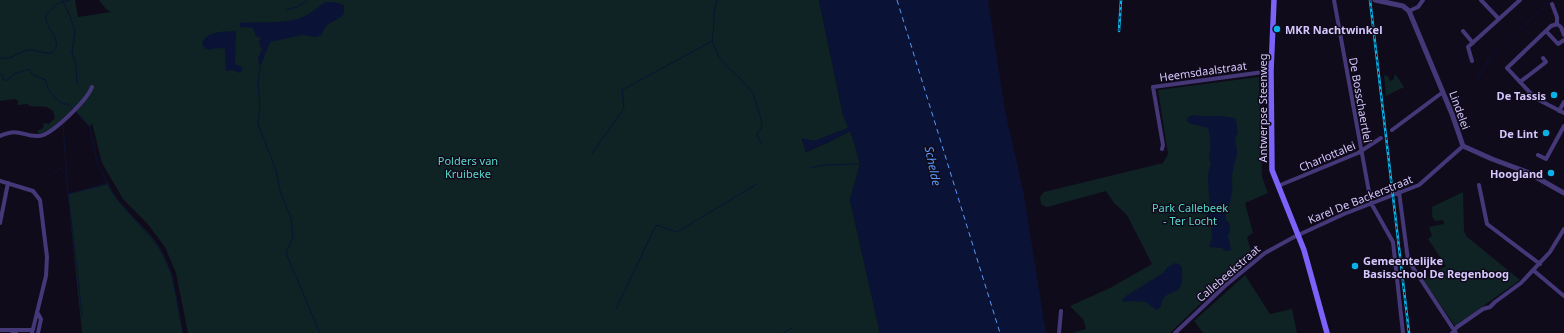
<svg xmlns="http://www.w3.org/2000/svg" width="1564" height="333" font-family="'Noto Sans',sans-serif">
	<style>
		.green { fill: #0f2224 }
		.water { fill: #0a1335 }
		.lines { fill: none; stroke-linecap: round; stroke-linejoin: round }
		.stream { stroke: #0a1335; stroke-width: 1 }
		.ferry { stroke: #5a98f8; stroke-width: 1; stroke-dasharray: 5 4; stroke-linecap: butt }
		.minor { stroke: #443878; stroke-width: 4 }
		.tertiary { stroke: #443878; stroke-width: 5 }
		.secondary { stroke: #7b62f9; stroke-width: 5.5 }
		.rail-casing { stroke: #09b1e7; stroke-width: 2.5 }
		.rail { stroke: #100b1b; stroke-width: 1; stroke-dasharray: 3; stroke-linecap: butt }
		.poi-dot { fill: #09b1e7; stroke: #100b1b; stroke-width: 1.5 }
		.labels { text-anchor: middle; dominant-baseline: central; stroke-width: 3; stroke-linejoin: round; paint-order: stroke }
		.poi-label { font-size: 11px; font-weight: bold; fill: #d5c7fd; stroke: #100b1b; text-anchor: end }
		.street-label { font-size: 11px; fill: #d5c7fd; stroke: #100b1b }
		.park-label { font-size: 11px; fill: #58d8ca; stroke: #100b1b }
		.water-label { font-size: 12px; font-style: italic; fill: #5a98f8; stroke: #100b1b }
	</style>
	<rect width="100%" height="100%" fill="#100b1b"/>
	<path class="green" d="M 0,0 L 75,0 L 78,17 L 111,12 L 106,9 L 99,0 L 819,0 L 843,115 L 849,128 L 814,141 L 802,139 L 806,152 L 829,142 L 850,131 L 855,145 L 860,164 L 850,200 L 880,333 L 188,333 L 176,273 L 165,247 L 147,223 L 123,199 L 102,163 L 92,123 L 90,127 L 73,109 L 51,129 L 39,134 L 37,131 L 43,128 L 44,123 L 49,124 L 55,118 L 53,111 L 47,107 L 29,106 L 28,104 L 18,105 L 18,101 L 15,99 L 0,101 Z
		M 1384,75 L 1388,76 L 1390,81 L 1394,79 L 1394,76 L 1396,75 L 1404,87 L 1386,96 Z
		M 1259,77 L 1262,177 L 1268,193 L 1245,203 L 1253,233 L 1247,237 L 1252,254 L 1170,333 L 1071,333 L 1086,329 L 1083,319 L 1070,306 L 1110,288 L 1152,264 L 1127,215 L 1114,203 L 1106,191 L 1047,207 L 1041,204 L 1040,197 L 1044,192 L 1163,163 L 1168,154 L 1158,90 Z
		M 108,183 C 119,208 143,223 158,245 C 175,270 177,304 183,333 L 82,333 L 68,194 Z
		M 1463,192 L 1464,230 L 1466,236 L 1520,280 L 1455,326 L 1423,280 L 1446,266 L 1428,239 L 1432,236 L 1429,227 L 1444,224 L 1443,220 L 1436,221 C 1430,217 1433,213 1432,207 Z
		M 1245,275 L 1270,314 L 1292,309 L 1297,333 L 1203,333 L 1194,321 Z"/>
	<path class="water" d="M 819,0 L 988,0 L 1005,111 L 1023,190 L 1046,333 L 880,333 L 850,200 L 860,164 L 855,145 L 850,131 L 829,142 L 806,152 L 802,138 L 814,141 L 848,128 L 843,115 Z
		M 326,2 L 334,2 L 344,5 L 344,14 C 336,23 325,21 322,35 L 315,37 L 302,35 L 270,42 L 260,67 L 258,58 L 262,50 L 259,42 L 261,38 L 256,36 L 253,28 L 240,27 L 240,23 C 259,21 289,25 305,16 C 313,12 319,6 326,2 Z
		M 234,31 L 236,33 L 235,64 L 243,68 L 240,73 L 233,70 L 226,71 L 225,49 C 218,46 211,51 205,49 L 202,43 C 208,31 221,32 234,31 Z
		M 1194,115 C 1208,118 1222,114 1236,119 L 1238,133 C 1232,141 1238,146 1237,154 C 1235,161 1233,169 1232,176 C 1232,181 1233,186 1232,192 C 1231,201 1226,210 1225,219 L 1230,224 L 1230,232 L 1228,236 L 1231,249 L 1229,251 L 1225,251 L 1222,248 L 1209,247 L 1212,238 L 1211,226 L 1206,223 C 1205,216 1210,212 1210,205 C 1209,196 1206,170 1211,164 L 1209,158 C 1211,152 1210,134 1208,128 L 1189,123 L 1187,121 L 1188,117 Z
		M 1175,263 L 1179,264 L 1182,267 C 1182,273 1183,282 1180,287 C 1177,293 1168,292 1164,298 C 1160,303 1163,308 1156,310 L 1146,302 L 1134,301 L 1124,302 L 1122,300 L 1126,296 L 1163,273 L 1168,267 Z"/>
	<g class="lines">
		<path class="stream" d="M 62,0 L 70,16 L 75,32 L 72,53 L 76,65 L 77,84
			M 717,0 L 714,12 L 714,24 L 712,41 L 718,55 L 728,68 L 739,77 L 753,93 L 762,122 L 761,128 L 757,134 L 761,143
			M 286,10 L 297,7 L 308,0
			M 0,58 C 13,60 18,52 28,50 C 36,49 43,54 51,53 C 67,40 43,29 46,14 L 58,3 L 70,0
			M 260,67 L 258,84 L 260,106 L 258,124 L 276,170 L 280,191 L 291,218 L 293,237 L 286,253 L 320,333
			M 1484,68 L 1491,56 L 1549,2
			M 1,74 L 4,80 L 8,80 C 13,71 20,74 28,69 L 33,75 L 46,80 C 46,91 55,97 62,104 L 68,104 L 73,109
			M 1477,80 L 1482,71
			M 75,111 L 90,127 L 97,162 L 110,189 L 116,198 L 158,246 L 166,261 L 172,275 L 183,333
			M 63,123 L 68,194 L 107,184
			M 592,154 L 624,108 L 622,90 L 712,41
			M 810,168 L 823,165 L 860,164
			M 54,173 L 63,167
			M 68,194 L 78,276
			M 78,277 L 82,316
			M 616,309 L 656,225 L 677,232 L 757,184
			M 783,333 L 792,328"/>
		<path class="ferry" d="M 897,0 L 1000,333"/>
		<path class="minor" d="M 1334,0 L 1371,203 L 1393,242 L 1403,333
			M 1481,0 L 1499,19
			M 1552,4 L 1557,17 L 1557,24 L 1551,26 L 1507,68 L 1535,98 L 1564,113
			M 1409,11 L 1418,7 L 1423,0
			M 1557,24 L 1561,27 L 1564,35
			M 1463,31 L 1473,43
			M 1546,31 L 1558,44 L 1564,40
			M 1472,61 L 1468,47 L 1520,0
			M 1520,82 L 1546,62 L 1543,58
			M 1559,111 L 1564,102
			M 1392,130 L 1443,92
			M 0,136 C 20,127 22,137 39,136 C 52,135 87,100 92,87
			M 1162,149 L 1163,145 L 1153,87 L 1271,71
			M 1538,155 L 1546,159 L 1564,126
			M 0,181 L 33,191 L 40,200 L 47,257 L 46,276 L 32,333
			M 1479,185 L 1487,224 L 1540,264
			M 1278,186 L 1358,153 L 1381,138
			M 1399,192 L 1408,260 L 1456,333
			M 0,223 L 8,183
			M 1533,270 L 1564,296
			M 37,312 L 41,319 L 38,333
			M 0,330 L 10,330 L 16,333
			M 10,330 L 32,330
			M 1059,333 L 1061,311
			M 1175,333 L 1226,285 L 1265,253 L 1294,237 L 1344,214 L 1419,185 L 1463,146
			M 1452,333 L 1457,327 L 1483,309 L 1490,307 L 1495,302 L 1521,283 L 1550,252 L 1564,229"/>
		<path class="tertiary" d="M 1375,0 L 1403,6 L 1409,11 L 1452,114 L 1463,146 L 1492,159 L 1527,172 L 1564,193"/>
		<path class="secondary" d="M 1274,0 L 1271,71 L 1272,170 L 1304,250 L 1327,333"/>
		<defs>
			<path id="rail" d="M 1370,0 L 1409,333
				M 1119,31 L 1121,0"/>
		</defs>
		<use href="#rail" class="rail-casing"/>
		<use href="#rail" class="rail"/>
	</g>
	<g class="poi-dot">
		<circle cx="1277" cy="29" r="4"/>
		<circle cx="1554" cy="95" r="4"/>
		<circle cx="1546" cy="133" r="4"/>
		<circle cx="1551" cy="173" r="4"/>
		<circle cx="1355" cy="266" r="4"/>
	</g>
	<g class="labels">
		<g class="poi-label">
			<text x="1285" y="29" text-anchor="start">MKR Nachtwinkel</text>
			<text x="1546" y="95">De Tassis</text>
			<text x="1538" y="133">De Lint</text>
			<text x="1543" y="173">Hoogland</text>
			<text x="1363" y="260" text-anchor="start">Gemeentelijke<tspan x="1363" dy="13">Basisschool De Regenboog</tspan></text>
		</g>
		<g class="street-label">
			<text transform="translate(1203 71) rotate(-8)">Heemsdaalstraat</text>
			<text transform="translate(1361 100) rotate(80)">De Bosschaertlei</text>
			<text transform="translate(1262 108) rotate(-90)">Antwerpse Steenweg</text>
			<text transform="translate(1460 110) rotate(70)">Lindelei</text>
			<text transform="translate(1327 156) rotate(-23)">Charlottalei</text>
			<text transform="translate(1360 199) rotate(-22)">Karel De Backerstraat</text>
			<text transform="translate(1228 273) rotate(-41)">Callebeekstraat</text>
		</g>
		<g class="park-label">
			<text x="468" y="160">Polders van<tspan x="468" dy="13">Kruibeke</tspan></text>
			<text x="1190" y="207">Park Callebeek<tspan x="1190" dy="13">- Ter Locht</tspan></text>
		</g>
		<g class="water-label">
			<text transform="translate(933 166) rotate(78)">Schelde</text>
		</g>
	</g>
</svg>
